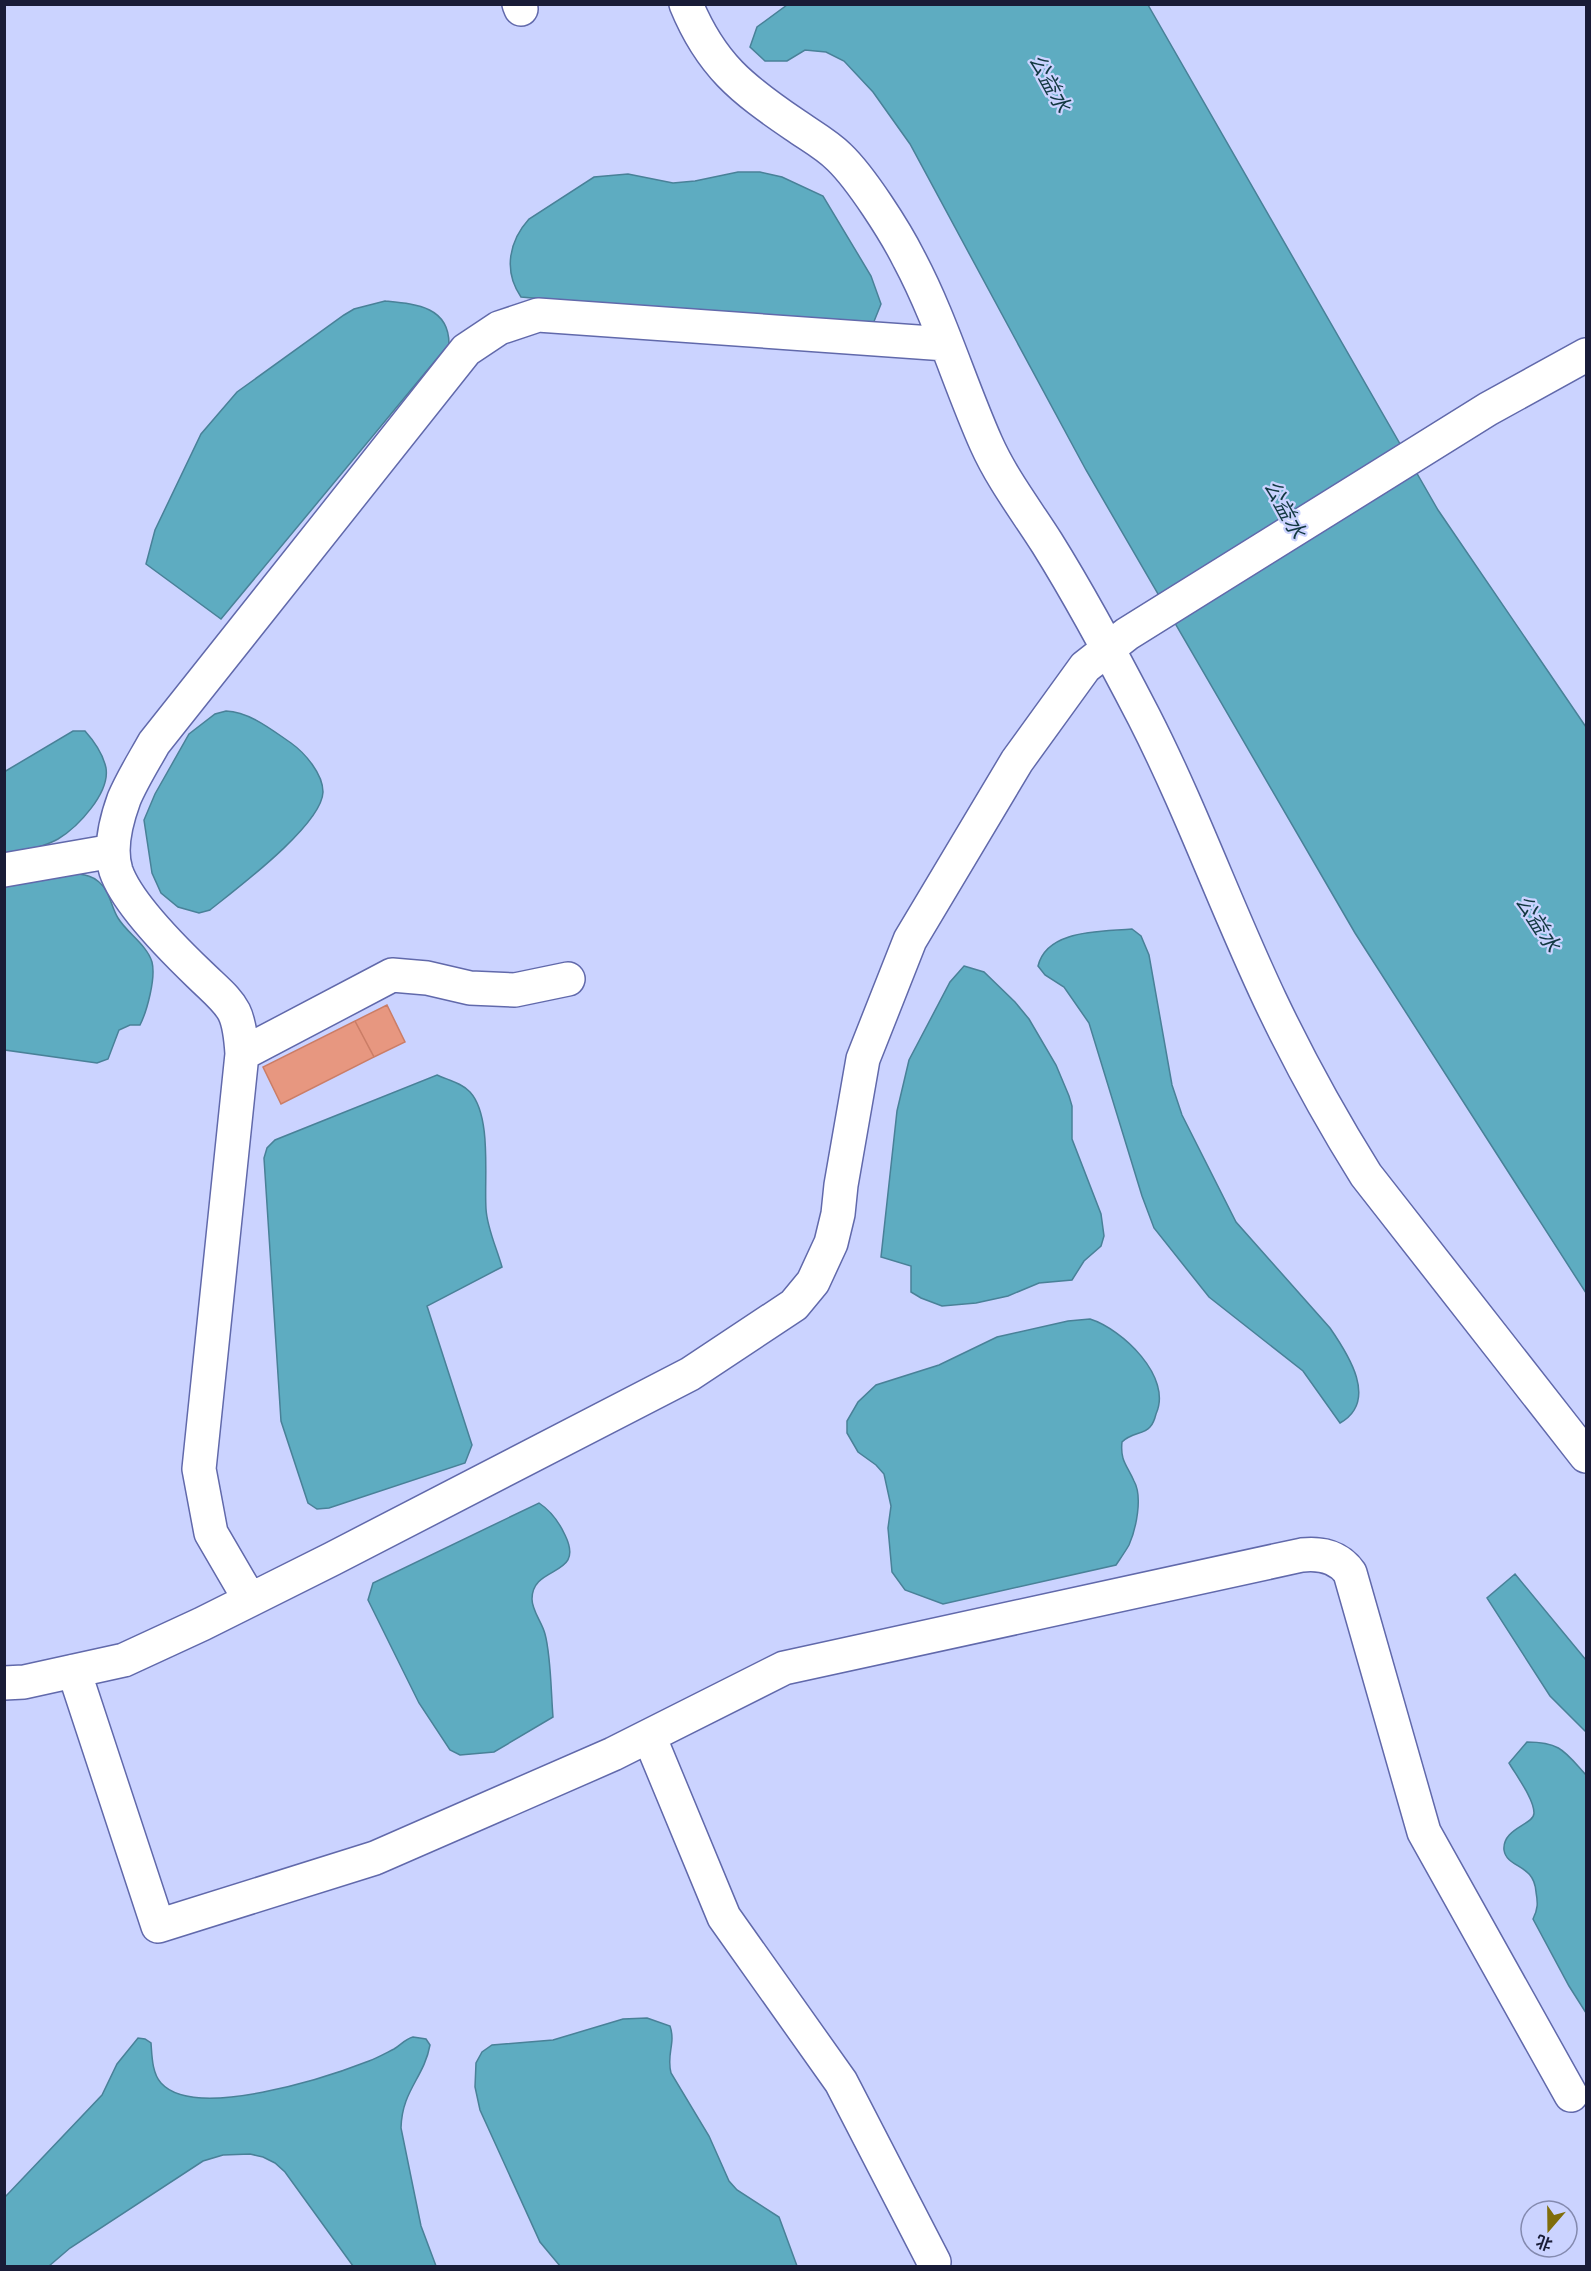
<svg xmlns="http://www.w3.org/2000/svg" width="1591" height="2271" font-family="Inter,'Noto Sans SC',sans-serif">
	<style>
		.water { fill: #5eacc1; stroke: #498198; stroke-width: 1.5 }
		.building { fill: #e79780; stroke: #cb7d66; stroke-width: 1.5 }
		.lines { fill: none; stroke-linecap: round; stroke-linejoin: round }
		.minor-casing { stroke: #6169ab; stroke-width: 36 }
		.minor { stroke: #fff; stroke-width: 33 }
		.labels { text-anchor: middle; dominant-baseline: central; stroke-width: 4.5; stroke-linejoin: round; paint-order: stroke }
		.water-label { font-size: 21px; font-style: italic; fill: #123841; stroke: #cbd3ff }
	</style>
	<rect width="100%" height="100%" fill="#cbd3ff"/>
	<path class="water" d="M 787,5 L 1148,5 L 1438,510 L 1586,727 L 1586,1293 L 1355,933 L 1086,470 L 910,144 L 873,92 L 844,61 L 826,52 L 805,50 L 787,61 L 765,61 L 750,47 L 757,27 Z
		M 738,172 L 760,172 L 782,177 L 823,196 L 871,276 L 881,304 L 873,324 L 863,327 L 521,297 C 503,271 509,241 529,219 L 594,177 L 628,174 L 673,183 L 695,181 Z
		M 385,301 C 415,304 449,306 449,344 L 221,619 L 146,564 L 155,530 L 201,434 L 237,392 L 344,315 L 354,309 Z
		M 226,711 C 250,712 272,730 291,743 C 305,753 323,774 323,792 C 322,825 236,889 210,910 L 199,913 L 178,907 L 161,893 L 152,873 L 144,820 L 155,794 L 189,734 L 215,714 Z
		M 73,731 L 85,731 C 94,741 103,754 106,768 C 110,793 78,827 58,839 C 42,848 22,852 5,857 L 4,772 Z
		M 78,874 C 85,875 93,876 99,882 C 110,891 111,907 118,918 C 127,933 147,945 152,962 C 156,978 147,1011 140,1025 L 130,1025 L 119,1030 L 108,1059 L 97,1063 L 5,1050 L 4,886 L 45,876 Z
		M 1132,929 L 1141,936 L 1149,955 L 1172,1085 L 1182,1115 L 1236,1222 L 1330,1328 C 1348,1354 1379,1401 1340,1423 L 1303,1371 L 1209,1297 L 1154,1228 L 1142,1196 L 1089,1023 L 1064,987 L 1045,975 L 1038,966 C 1047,929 1101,932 1132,929 Z
		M 964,966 L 984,972 L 1015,1002 L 1029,1019 L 1056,1065 L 1069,1096 L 1072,1106 L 1072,1139 L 1101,1214 L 1104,1236 L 1101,1246 L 1084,1261 L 1072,1280 L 1039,1283 L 1008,1296 L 976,1303 L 942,1306 L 921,1298 L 911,1292 L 911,1266 L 881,1257 L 897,1111 L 909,1060 L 950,982 Z
		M 437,1075 C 448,1080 462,1083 470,1092 C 492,1116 484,1178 486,1209 C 487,1228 497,1249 502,1267 L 427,1306 L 472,1445 L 465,1463 L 329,1508 L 317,1509 L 308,1503 L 281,1421 L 264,1158 L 267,1148 L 275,1140 Z
		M 1090,1319 C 1122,1329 1173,1377 1156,1414 C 1155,1418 1153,1424 1150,1427 C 1143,1435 1132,1432 1122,1442 C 1120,1461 1127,1465 1134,1481 C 1143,1497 1136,1529 1129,1545 C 1125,1552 1120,1559 1116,1565 L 943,1604 L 905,1590 L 892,1572 L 888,1528 L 891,1506 L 884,1474 L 876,1465 L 858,1452 L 847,1433 L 847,1421 L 858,1402 L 876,1385 L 939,1365 L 997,1337 L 1068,1321 Z
		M 539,1503 C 551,1511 559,1522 565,1535 C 586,1578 532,1564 532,1599 C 532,1611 542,1622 545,1634 C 551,1656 551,1693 553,1717 L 494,1752 L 460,1755 L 450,1750 L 419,1703 L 368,1600 L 373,1583 Z
		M 1515,1574 L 1586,1660 L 1586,1732 L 1550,1696 L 1487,1598 Z
		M 1527,1742 C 1561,1742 1565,1752 1586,1775 L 1586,2013 L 1569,1986 L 1533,1919 C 1538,1909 1538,1903 1536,1892 C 1534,1863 1507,1869 1504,1850 C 1502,1828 1534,1825 1534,1813 C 1534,1799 1516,1775 1509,1763 Z
		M 647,2018 L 670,2026 C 676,2044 666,2054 671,2073 L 709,2136 L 729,2181 L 737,2190 L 779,2217 L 797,2266 L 560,2266 L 540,2242 L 480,2110 L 475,2087 L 476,2063 L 482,2052 L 492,2045 L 553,2040 L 623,2019 Z
		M 413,2037 L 426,2039 L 430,2045 C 424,2078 402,2090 401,2128 L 421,2226 L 436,2266 L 353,2266 L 285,2172 L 275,2163 L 263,2157 L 250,2154 L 223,2155 L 203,2161 L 70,2248 L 49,2266 L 5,2266 L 5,2197 L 102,2095 L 117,2064 L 138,2038 L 145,2039 L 151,2043 C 152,2056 152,2073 161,2083 C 195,2121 328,2077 369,2061 C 377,2058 386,2053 394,2049 C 401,2045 405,2039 413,2037 Z"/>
	<path class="building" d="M 387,1005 L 405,1042 L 374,1057 L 355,1021 Z
		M 355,1021 L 374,1057 L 281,1104 L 263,1067 Z"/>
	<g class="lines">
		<defs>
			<path id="minor" d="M 519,4 L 521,9
				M 686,4 C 711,65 742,89 795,125 C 809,135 826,144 839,157 C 861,178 895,231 909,259 C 940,317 959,382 986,443 C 1002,479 1026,510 1047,543 C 1082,599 1114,659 1144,717 C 1191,809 1226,907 1270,1000 C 1299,1061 1331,1119 1366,1175 L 1586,1456
				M 4,870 L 113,851
				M 242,1054 L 392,975 L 427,978 L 470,988 L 515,990 L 568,979
				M 250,1600 L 211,1533 L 199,1469 L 242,1054 C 239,1006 232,1006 199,974 C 174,950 127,903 116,871 C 109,849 116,821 124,799 C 132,780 144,761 154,743 L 466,350 L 499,328 L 538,315 L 946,344
				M 74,1671 L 158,1926 L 375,1858 L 613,1754 L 784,1668 L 1302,1555 C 1321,1553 1339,1557 1350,1573 L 1424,1832 L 1571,2095
				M 4,1683 L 24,1682 L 124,1660 L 202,1624 L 332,1559 L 690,1374 L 794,1305 L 813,1282 L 831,1243 L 838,1214 L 841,1185 L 863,1059 L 910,940 L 1017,761 L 1085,667 L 1127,634 L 1488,409 L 1586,355
				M 649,1736 L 724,1917 L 841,2082 L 934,2262"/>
		</defs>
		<use href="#minor" class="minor-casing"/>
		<use href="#minor" class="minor"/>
	</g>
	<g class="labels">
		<g class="water-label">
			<text transform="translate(1050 83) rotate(61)">公益水</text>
			<text transform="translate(1285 509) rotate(61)">公益水</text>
			<text transform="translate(1538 923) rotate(57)">公益水</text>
		</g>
	</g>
	<rect width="1591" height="2271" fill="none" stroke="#191c37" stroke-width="12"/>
	<g transform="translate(1549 2229) rotate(200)"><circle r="28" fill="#cbd3ff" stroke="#848aaf" stroke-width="1.5"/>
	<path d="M0-4.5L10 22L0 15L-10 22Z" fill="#806d0a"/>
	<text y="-9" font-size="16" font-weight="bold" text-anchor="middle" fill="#191c37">北</text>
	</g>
</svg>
